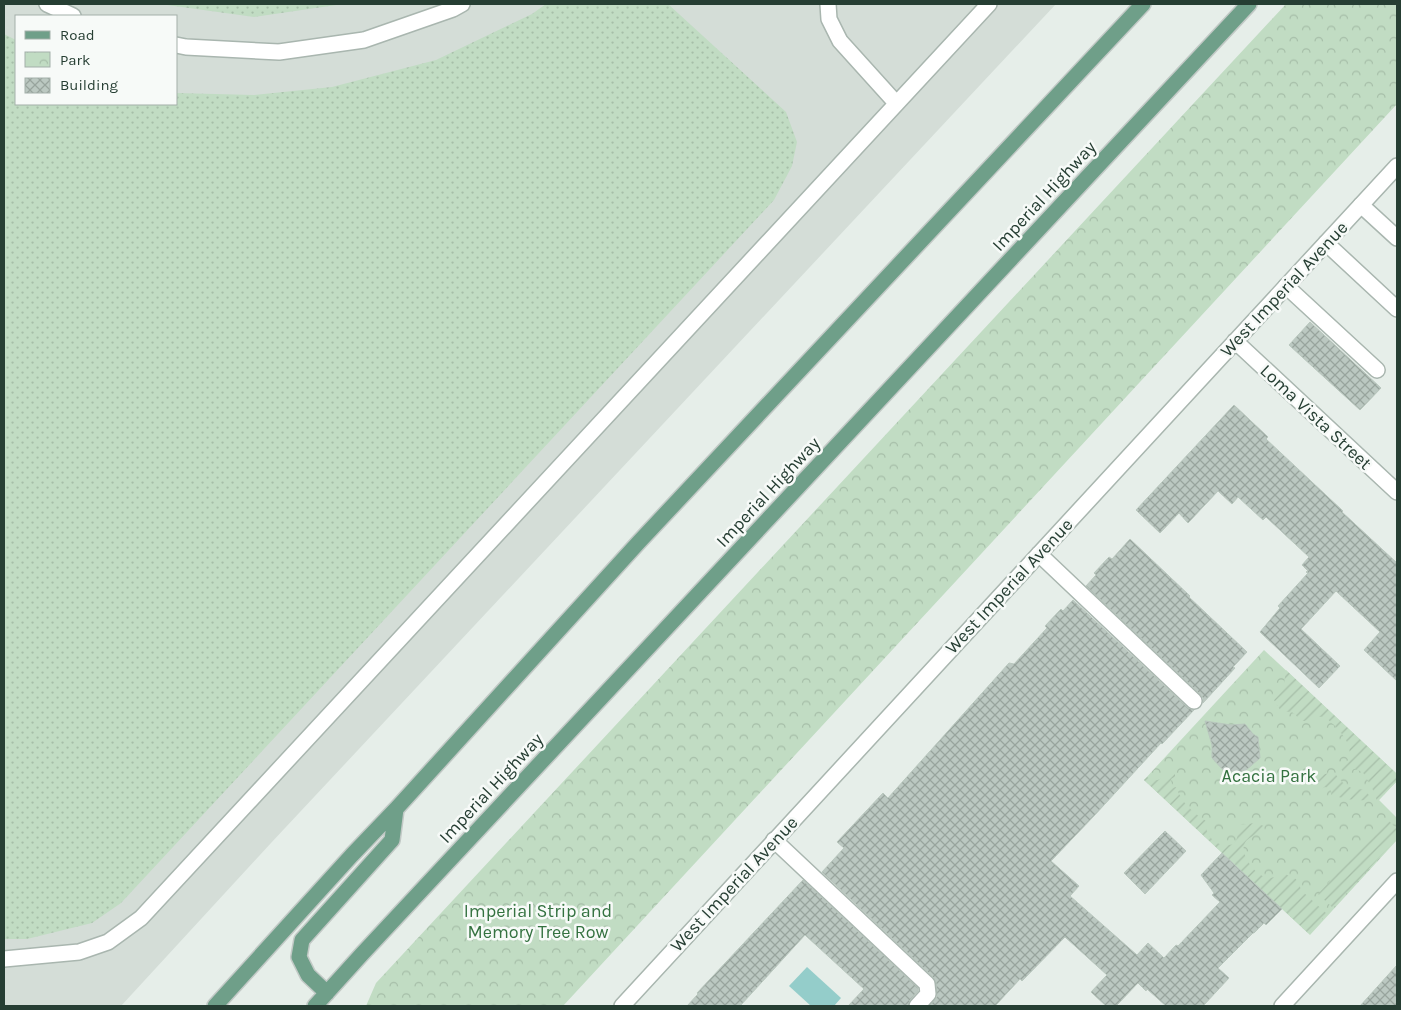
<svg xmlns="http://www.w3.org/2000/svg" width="1401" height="1010" font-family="Karla,sans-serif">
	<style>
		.built { fill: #d4ddd7; fill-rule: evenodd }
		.grass { fill: url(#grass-dots) }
		.park { fill: url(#park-crowns) }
		.garden { fill: url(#garden-furrows) }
		.water { fill: #94cdca }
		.building { fill: url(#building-cross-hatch); stroke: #b9c7be }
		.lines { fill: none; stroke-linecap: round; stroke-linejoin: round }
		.service-casing { stroke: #a9b6af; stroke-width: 18 }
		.minor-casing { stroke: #a9b6af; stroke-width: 18 }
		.primary-casing { stroke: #c2c9c6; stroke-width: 18 }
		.service { stroke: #fff; stroke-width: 15 }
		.minor { stroke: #fff; stroke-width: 15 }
		.primary { stroke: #6f9f89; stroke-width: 15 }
		.labels { text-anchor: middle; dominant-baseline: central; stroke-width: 5; stroke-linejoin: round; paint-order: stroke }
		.street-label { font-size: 18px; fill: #263e33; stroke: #f7faf8 }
		.park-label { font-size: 18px; fill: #347240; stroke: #f7faf8 }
	</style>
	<defs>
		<pattern id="grass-dots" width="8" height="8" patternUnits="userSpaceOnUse" patternTransform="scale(1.25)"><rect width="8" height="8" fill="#c1dcc3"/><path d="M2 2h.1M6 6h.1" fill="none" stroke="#a6bea8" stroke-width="1.8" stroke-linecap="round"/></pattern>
		<pattern id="park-crowns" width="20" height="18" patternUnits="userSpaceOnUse" patternTransform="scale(1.25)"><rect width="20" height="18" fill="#c1dcc3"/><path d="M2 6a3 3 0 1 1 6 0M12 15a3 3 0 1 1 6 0" fill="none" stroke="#a6bea8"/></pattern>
		<pattern id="garden-furrows" width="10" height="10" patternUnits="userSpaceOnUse" patternTransform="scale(1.25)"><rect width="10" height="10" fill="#c1dcc3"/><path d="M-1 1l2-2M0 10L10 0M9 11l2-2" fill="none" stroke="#a6bea8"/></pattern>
		<pattern id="building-cross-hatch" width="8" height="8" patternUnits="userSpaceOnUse" patternTransform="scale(1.25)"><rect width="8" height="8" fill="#bbc8c1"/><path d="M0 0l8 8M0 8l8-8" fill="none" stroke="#98a49d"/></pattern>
	</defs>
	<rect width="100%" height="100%" fill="#e6eee9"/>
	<path class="built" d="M 4,4 L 1056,4 L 271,843 L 121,1006 L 4,1006 ZM 16,16 L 176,16 L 176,104 L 16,104 Z"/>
	<path class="grass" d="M 160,4 L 343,4 L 254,17 Z
		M 546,4 L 668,4 L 786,112 L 797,142 L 792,166 L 774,200 L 121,903 L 92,923 L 27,939 L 4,939 L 4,34 L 16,40 L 16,104 L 176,104 L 176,93 L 254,95 L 332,87 L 436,60 L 532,14 Z"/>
	<path class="park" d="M 1286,4 L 1397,4 L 1397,104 L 563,1006 L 366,1006 L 376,983 Z
		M 1264,650 L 1397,774 L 1397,781 L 1379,800 L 1397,818 L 1397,840 L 1310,935 L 1144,780 Z"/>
	<path class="garden" d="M 1286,670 L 1397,774 L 1397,781 L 1377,802 C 1376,796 1374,792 1371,786 C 1365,777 1367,772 1354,769 L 1345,774 L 1340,768 C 1360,755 1345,736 1333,724 C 1330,722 1328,718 1324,717 C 1315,715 1308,722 1300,721 C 1295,712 1291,710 1282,713 L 1274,700 L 1283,690 Z
		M 1170,772 L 1175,774 L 1175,777 L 1171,779 L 1172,788 L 1176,787 C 1182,803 1192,812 1206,821 C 1204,837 1218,849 1234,844 L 1237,838 L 1239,825 L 1255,823 L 1264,826 C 1262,828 1261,830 1259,832 C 1253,837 1246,838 1244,845 C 1241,857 1257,877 1269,878 C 1274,878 1280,875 1285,874 L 1296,879 L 1302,891 L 1327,914 L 1308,933 L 1144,780 L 1147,777 C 1158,784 1161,778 1170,772 Z
		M 1334,772 C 1341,783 1350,791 1364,789 L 1372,799 C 1357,802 1345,799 1331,795 C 1332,789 1330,789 1325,787 L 1321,789 L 1312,777 Z
		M 1389,821 L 1397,829 L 1397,838 L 1333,908 L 1318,894 L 1383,822 Z"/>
	<path class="water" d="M 807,967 L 841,998 L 834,1006 L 811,1006 L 789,986 Z"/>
	<path class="building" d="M 1310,322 L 1381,388 L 1360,410 L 1289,345 Z
		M 1234,405 L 1268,437 L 1266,439 L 1343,511 L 1342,512 L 1397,563 L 1397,681 L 1364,650 L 1380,632 L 1336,591 L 1301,629 L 1340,666 L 1319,688 L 1260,632 L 1280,608 L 1278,606 L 1308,573 L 1306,572 L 1308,571 L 1302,565 L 1309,557 L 1266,517 L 1263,520 L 1238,497 L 1232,504 L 1218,491 L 1188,523 L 1179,513 L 1160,533 L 1136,510 Z
		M 1130,539 L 1190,596 L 1189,597 L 1247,652 L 1233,667 L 1235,668 L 1203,703 L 1203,698 L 1200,694 L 1086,586 L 1096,575 L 1094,573 L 1109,557 L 1112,559 Z
		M 1073,600 L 1188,708 L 1194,710 L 1162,744 L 1161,743 L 1093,817 L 1051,861 L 1079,886 L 1070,896 L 1137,955 L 1148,943 L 1164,958 L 1176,945 L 1178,946 L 1220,902 L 1212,895 L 1214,893 L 1201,875 L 1222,853 L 1282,909 L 1266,925 L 1264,923 L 1254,933 L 1253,933 L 1218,968 L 1229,978 L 1203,1006 L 1166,1006 L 1147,989 L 1146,991 L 1138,983 L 1116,1006 L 1106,1006 L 1091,992 L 1107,975 L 1065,937 L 1022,981 L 1020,979 L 995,1006 L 929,1006 L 937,997 L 936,983 L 933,977 L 822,872 L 844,848 L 837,842 L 883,793 L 888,798 L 1009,663 L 1014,664 L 1047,628 L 1045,626 L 1061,609 L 1063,611 Z
		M 1205,721 L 1231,725 L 1245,724 L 1253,734 L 1258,737 L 1260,758 L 1245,771 L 1225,772 L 1212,758 L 1212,745 Z
		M 1165,831 L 1186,851 L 1145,894 L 1124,873 Z
		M 803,880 L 918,988 L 918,991 L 910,1000 L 908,1006 L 848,1006 L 864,989 L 805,935 L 740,1006 L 687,1006 L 698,994 L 697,993 Z
		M 1397,965 L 1397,1006 L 1360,1006 Z"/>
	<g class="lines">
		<defs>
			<path id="service" d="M 47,4 L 73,16
				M 828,4 L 829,19 L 840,41 L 896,103
				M 176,45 L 186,47 L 279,52 L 364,40 L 453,9 L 462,4
				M 1361,205 L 1397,238
				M 1326,243 L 1397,309
				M 1286,286 L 1377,370
				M 1039,554 L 1194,701
				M 774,840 L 927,984 L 928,994 L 917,1006
				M 4,959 L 79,952 L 108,942 L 141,918 L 989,4"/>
			<path id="minor" d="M 1235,341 L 1397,492
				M 622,1006 L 1397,166
				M 1282,1006 L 1397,881"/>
			<path id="primary" d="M 327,993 L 308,975 L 299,957 L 302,940 L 392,840 L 396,809
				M 215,1006 L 352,855 L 396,809 L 638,543 L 1143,4
				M 315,1006 L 362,954 L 1249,4"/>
		</defs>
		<use href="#service" class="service-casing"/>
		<use href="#minor" class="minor-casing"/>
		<use href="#primary" class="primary-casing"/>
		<use href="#service" class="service"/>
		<use href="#minor" class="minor"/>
		<use href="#primary" class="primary"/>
	</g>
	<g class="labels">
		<g class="street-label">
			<text transform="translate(1044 196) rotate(-47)">Imperial Highway</text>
			<text transform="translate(1284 289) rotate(-47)">West Imperial Avenue</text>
			<text transform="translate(1316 417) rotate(43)">Loma Vista Street</text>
			<text transform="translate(768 492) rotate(-47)">Imperial Highway</text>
			<text transform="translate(1009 586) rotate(-47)">West Imperial Avenue</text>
			<text transform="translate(491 788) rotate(-47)">Imperial Highway</text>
			<text transform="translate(734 884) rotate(-47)">West Imperial Avenue</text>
		</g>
		<g class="park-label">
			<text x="1269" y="776">Acacia Park</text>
			<text x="538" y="911">Imperial Strip and<tspan x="538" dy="21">Memory Tree Row</tspan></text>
		</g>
	</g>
	<rect width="1401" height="1010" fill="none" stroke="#263e33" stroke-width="10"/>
	<rect x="15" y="15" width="162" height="90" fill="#f7faf8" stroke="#a3afa9"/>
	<rect x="25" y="31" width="25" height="8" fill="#6f9f89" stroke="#a3afa9"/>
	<text x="60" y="40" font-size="15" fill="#263e33">Road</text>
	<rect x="25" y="52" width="25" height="15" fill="url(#park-crowns)" stroke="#a3afa9"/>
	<text x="60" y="65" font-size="15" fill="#263e33">Park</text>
	<rect x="25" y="78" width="25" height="15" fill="url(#building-cross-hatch)" stroke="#a3afa9"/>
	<text x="60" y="90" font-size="15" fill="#263e33">Building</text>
</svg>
